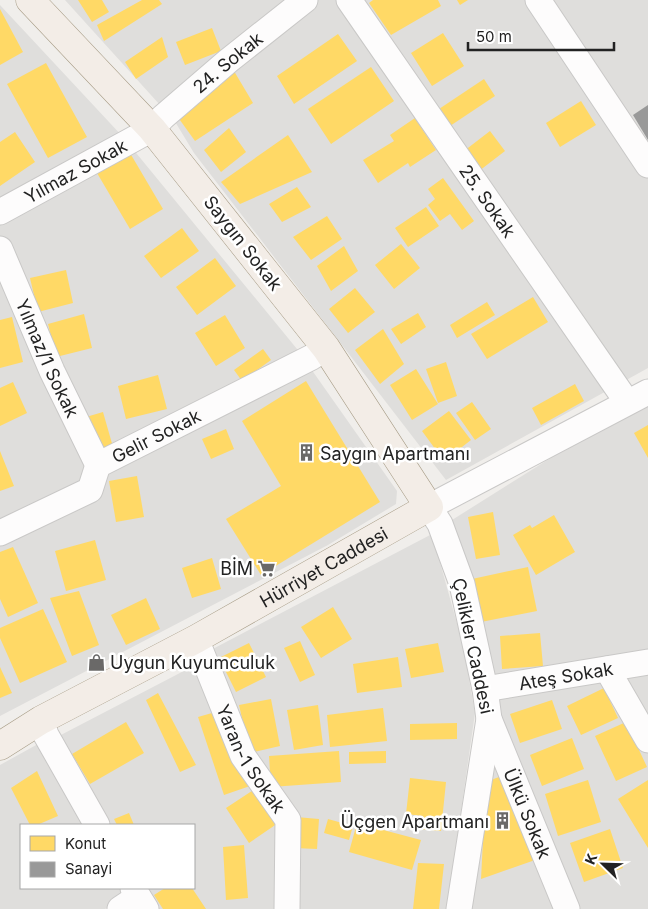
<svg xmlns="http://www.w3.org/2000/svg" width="648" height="909" font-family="Inter,sans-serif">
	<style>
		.residential { fill: #dfdedc }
		.homes { fill: #ffd966 }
		.industry { fill: #999 }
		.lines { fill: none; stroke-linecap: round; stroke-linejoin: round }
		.minor-casing { stroke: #c9c8c7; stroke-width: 27 }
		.major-casing { stroke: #a79c86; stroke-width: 29 }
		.minor { stroke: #fdfcfc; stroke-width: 25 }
		.major { stroke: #f3ede7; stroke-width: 28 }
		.labels { text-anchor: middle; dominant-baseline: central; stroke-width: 5; stroke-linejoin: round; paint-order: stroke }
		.street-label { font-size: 18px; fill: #222; stroke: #fff }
		.poi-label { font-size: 18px; fill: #222; stroke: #fff; text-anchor: start }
	</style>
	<rect width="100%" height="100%" fill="#f0eeeb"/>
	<path class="residential" d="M 65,0 L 289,0 L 160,105 Z
		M 312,0 L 648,0 L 648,368 L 446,480 L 194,153 L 171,115 Z
		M 0,5 L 123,137 L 297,349 L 397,491 L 396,504 L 328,545 L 0,716 Z
		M 648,397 L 648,661 L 488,687 L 452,520 Z
		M 432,534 L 463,645 L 475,713 L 447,909 L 291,909 L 292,819 L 246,755 L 207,652 Z
		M 201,662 L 286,820 L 280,909 L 156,909 L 142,888 L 194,888 L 194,825 L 107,825 L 57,737 Z
		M 648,662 L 648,909 L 569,909 L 487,691 Z
		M 38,744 L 87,825 L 21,825 L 21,888 L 125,888 L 128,894 L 105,909 L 0,909 L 0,765 Z
		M 501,764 L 562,909 L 466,909 L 488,768 Z"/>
	<path class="homes" d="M 78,0 L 102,0 L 109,12 L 92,22 Z
		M 142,0 L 159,0 L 162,4 L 104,41 L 97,25 Z
		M 373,0 L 438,0 L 441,6 L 391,35 L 369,3 Z
		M 457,0 L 468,0 L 460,5 Z
		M 0,9 L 23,52 L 0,65 Z
		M 212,28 L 221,51 L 185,65 L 176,42 Z
		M 443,33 L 464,66 L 432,86 L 411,53 Z
		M 338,34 L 357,61 L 294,104 L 277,76 Z
		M 162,37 L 168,57 L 136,79 L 125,62 Z
		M 228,61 L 253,103 L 195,141 L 172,109 Z
		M 46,63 L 87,137 L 48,158 L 7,84 Z
		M 371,67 L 394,101 L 331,144 L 308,109 Z
		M 484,79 L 495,96 L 450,126 L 439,109 Z
		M 581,101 L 596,125 L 560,147 L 546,123 Z
		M 415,118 L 436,150 L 410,167 L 408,163 L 378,183 L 363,160 L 394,141 L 390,135 Z
		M 229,128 L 246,152 L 221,172 L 204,150 Z
		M 490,131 L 505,151 L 479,171 L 464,151 Z
		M 15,132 L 35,162 L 0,186 L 0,142 Z
		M 288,135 L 312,172 L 240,204 L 221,182 Z
		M 130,153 L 163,209 L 130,229 L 97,173 Z
		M 443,178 L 474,221 L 462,230 L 450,214 L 440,221 L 428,205 L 435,199 L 428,189 Z
		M 297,187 L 311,207 L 282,222 L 269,204 Z
		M 426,207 L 439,226 L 408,247 L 395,228 Z
		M 327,216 L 342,239 L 311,260 L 293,237 Z
		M 182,228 L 199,251 L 161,278 L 144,256 Z
		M 401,244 L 420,268 L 394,289 L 375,265 Z
		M 344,246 L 358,271 L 331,291 L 317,266 Z
		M 215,258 L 236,286 L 197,315 L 176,287 Z
		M 66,270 L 73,303 L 38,312 L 30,278 Z
		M 355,288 L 375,312 L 348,333 L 329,309 Z
		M 533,297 L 548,322 L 487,359 L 471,334 Z
		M 487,302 L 495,315 L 457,338 L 450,325 Z
		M 418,313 L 426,327 L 401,344 L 391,329 Z
		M 84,314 L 92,348 L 56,357 L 48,324 Z
		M 225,315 L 245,348 L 216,366 L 195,333 Z
		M 12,317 L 23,362 L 0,368 L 0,320 Z
		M 383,329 L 404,364 L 380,384 L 355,350 Z
		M 263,349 L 271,360 L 242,381 L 234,370 Z
		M 446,362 L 457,396 L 438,403 L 426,369 Z
		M 416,369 L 438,404 L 412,420 L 390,385 Z
		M 158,375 L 167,409 L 126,419 L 118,386 Z
		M 306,381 L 380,502 L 261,575 L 226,519 L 281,486 L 242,421 Z
		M 13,382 L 27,413 L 0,426 L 0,388 Z
		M 575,384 L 584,401 L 541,425 L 532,408 Z
		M 472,402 L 491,429 L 475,440 L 456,413 Z
		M 449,411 L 471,440 L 444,461 L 422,431 Z
		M 103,412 L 113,447 L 95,452 L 86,417 Z
		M 648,425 L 648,458 L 634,433 Z
		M 226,429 L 234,449 L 211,459 L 202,439 Z
		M 0,451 L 14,486 L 0,491 Z
		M 137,476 L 144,517 L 116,522 L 109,481 Z
		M 493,512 L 500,555 L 476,559 L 468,517 Z
		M 554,515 L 575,552 L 536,575 L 513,535 L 530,525 L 532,528 Z
		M 95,540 L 106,580 L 66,591 L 55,551 Z
		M 13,547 L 38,603 L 8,617 L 0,599 L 0,552 Z
		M 212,558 L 221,589 L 192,598 L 182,568 Z
		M 528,567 L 537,611 L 481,622 L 472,579 Z
		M 79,591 L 99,645 L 72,656 L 50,598 Z
		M 146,598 L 160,629 L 126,645 L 111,615 Z
		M 333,607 L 352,639 L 321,658 L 301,627 Z
		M 43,609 L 67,662 L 20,683 L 0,638 L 0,628 Z
		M 540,633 L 543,666 L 502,669 L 500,636 Z
		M 300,641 L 315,675 L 300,682 L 284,648 Z
		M 249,643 L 266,677 L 236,692 L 219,658 Z
		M 438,643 L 444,672 L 411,678 L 405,649 Z
		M 398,657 L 402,687 L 357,693 L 353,664 Z
		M 0,667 L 12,693 L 0,698 Z
		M 604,688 L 618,718 L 581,735 L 567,706 Z
		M 158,693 L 196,765 L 180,772 L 146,700 Z
		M 271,699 L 280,746 L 250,753 L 239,705 Z
		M 552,700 L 562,729 L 520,743 L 510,714 Z
		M 318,705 L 323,745 L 294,750 L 287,710 Z
		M 383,708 L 387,741 L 330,747 L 327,715 Z
		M 219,711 L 250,786 L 224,795 L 198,717 Z
		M 126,722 L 144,753 L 90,784 L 72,754 Z
		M 626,722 L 647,767 L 616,781 L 595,736 Z
		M 457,723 L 457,739 L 410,740 L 410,724 Z
		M 572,738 L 584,769 L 542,786 L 530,755 Z
		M 339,751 L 341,782 L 271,787 L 269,756 Z
		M 386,751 L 386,763 L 349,764 L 349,752 Z
		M 37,771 L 58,816 L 37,825 L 30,825 L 11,788 Z
		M 504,775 L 538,859 L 481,879 L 486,782 Z
		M 410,778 L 446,782 L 441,831 L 421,829 L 423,816 L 406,814 Z
		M 588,780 L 601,822 L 558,836 L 545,794 Z
		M 648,780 L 648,848 L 618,799 Z
		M 261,785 L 284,819 L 249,843 L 226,808 Z
		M 129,813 L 134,825 L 117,825 L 114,819 Z
		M 296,817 L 319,819 L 317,849 L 294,848 Z
		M 328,819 L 353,826 L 349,840 L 324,833 Z
		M 357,823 L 421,840 L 412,870 L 349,852 Z
		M 610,829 L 623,868 L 584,882 L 570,843 Z
		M 244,845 L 248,898 L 226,900 L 223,847 Z
		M 418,863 L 444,864 L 439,909 L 413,909 Z
		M 165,888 L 192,888 L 206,909 L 163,909 L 154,895 Z"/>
	<path class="industry" d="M 648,105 L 648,140 L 633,115 Z"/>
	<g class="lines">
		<defs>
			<g id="minor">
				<path id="s1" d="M 349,0 L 627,402"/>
				<path d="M 538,0 L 648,165"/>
				<path id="s2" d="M 0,212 L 152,129 L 163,117 L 228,61 L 305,0"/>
				<path id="s3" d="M 0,249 L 52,371 L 98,465"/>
				<path id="s4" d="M 0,533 L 90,490 L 98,465 L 312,357 L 326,348"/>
				<path id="s5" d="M 196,639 L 243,756 L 288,820 L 287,909"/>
				<path d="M 607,669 L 648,740"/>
				<path id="s6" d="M 485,689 L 648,662"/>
				<path id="s7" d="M 489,719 L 567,909"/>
				<path d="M 41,720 L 46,735 L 97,825"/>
				<path d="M 133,888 L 146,909"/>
				<path d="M 120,909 L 138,897"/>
				<path d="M 459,909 L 489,719 L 485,689 L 462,584 L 440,524 L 429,507 L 648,392"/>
			</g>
			<g id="major">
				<path id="s8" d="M 0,746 L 41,720 L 196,639 L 429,507 L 326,348 L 152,129 L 30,0"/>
			</g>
		</defs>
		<use href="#minor" class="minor-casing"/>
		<use href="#major" class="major-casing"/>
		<use href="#minor" class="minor"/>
		<use href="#major" class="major"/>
	</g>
	<defs>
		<symbol id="building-bare" viewBox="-9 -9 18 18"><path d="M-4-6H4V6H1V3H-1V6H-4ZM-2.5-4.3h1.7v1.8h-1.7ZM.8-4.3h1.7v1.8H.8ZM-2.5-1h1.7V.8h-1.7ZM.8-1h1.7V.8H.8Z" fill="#6a6968" stroke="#fff" stroke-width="2.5" paint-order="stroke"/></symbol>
		<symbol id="supermarket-bare" viewBox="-9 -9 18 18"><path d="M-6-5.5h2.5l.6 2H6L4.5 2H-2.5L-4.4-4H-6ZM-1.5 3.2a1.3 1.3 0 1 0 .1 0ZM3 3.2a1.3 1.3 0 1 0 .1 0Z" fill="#6a6968" stroke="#fff" stroke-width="2.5" paint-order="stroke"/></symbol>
		<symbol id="shop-bare" viewBox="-9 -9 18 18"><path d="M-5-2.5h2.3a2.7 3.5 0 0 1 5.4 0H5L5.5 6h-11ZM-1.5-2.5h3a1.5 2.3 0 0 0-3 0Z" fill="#6a6968" stroke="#fff" stroke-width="2.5" paint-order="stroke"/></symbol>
	</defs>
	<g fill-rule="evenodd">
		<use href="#building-bare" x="294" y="440" width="25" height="25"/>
		<use href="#supermarket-bare" x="254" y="556" width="25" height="25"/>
		<use href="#shop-bare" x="84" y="650" width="25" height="25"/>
		<use href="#building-bare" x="490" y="808" width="25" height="25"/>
	</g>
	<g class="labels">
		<g class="street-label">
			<text stroke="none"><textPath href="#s2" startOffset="274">24. Sokak</textPath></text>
			<text stroke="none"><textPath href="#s2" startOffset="86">Yılmaz Sokak</textPath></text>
			<text stroke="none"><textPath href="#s1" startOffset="244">25. Sokak</textPath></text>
			<text transform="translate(243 243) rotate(52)">Saygın Sokak</text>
			<text stroke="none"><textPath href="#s3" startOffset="119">Yılmaz/1 Sokak</textPath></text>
			<text stroke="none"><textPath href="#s4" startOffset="191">Gelir Sokak</textPath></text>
			<text stroke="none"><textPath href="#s8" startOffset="370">Hürriyet Caddesi</textPath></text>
			<text transform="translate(473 646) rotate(78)">Çelikler Caddesi</text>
			<text stroke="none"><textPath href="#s6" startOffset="82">Ateş Sokak</textPath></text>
			<text stroke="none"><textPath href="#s5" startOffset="132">Yaran-1 Sokak</textPath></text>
			<text stroke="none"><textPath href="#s7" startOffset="102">Ülkü Sokak</textPath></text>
		</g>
		<g class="poi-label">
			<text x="320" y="453">Saygın Apartmanı</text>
			<text x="253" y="568" text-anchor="end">BİM</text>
			<text x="110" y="662">Uygun Kuyumculuk</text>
			<text x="489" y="821" text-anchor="end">Üçgen Apartmanı</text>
		</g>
	</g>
	<rect x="20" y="824" width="175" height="65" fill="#ffffff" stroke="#a7a7a7"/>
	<rect x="30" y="836" width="25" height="15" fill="#ffd966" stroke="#a7a7a7"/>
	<text x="65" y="849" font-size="15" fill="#222222">Konut</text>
	<rect x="30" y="862" width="25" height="15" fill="#999999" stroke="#a7a7a7"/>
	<text x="65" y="874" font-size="15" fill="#222222">Sanayi</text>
	<g transform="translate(603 864) rotate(293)" stroke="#ffffff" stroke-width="4" paint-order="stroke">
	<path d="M0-4L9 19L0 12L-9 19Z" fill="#222222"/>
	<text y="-8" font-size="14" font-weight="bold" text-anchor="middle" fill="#222222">K</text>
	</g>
	<path d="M468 42v8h146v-8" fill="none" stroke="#222222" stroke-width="2.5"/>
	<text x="476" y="42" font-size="15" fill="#222222" stroke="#ffffff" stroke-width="4" paint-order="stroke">50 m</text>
</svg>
